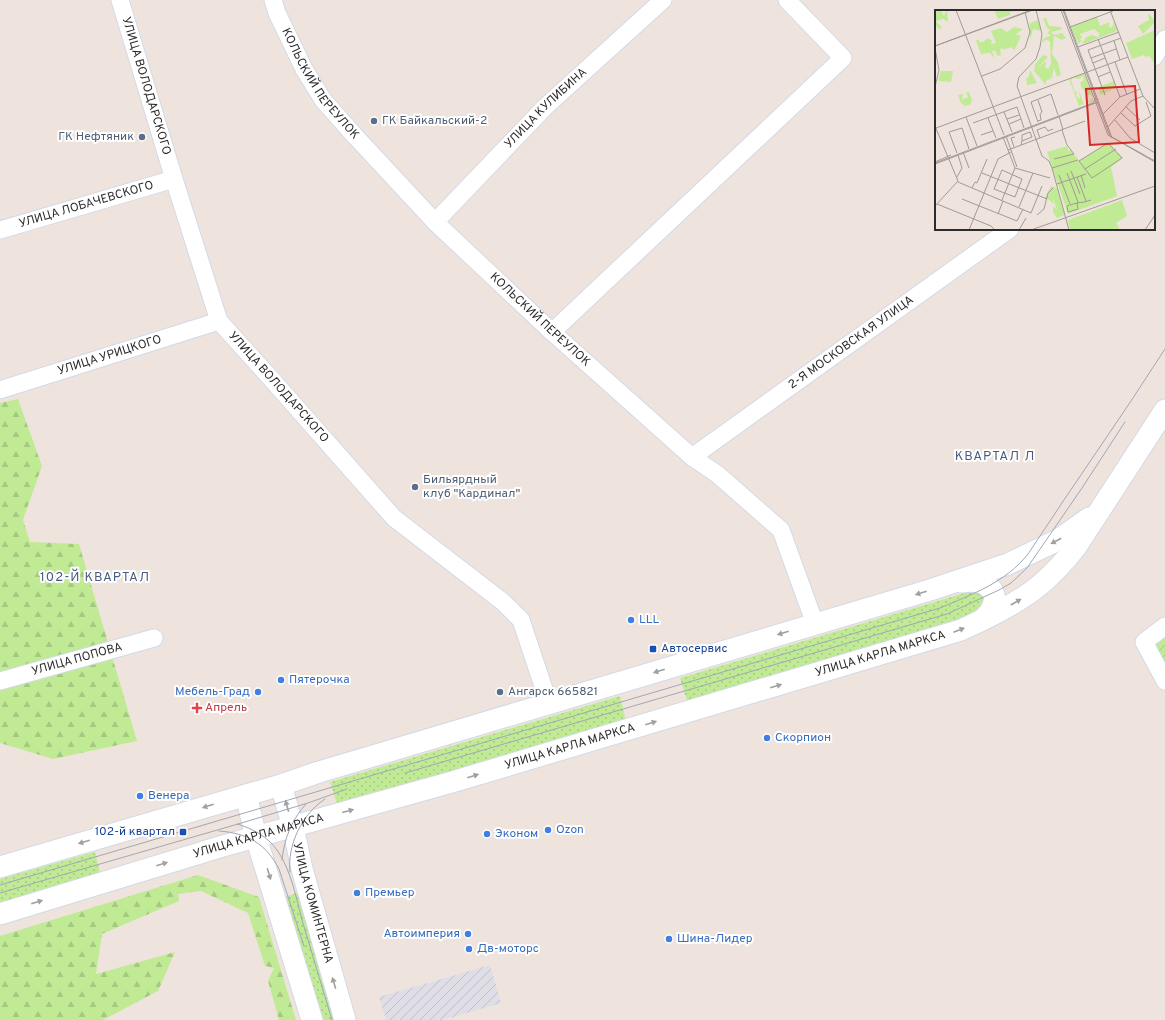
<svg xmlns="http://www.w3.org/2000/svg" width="1165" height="1020" font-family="Overpass,sans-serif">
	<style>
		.industrial { fill: url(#industrial-furrows) }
		.grass { fill: url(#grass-dots) }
		.forest { fill: url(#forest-firs) }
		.garden { fill: url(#garden-furrows) }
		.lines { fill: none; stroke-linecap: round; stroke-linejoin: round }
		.minor-casing { stroke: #d2d9e6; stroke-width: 19 }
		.tertiary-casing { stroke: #d2d9e6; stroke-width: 23 }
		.minor { stroke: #fff; stroke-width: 17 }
		.tertiary { stroke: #fff; stroke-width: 21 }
		.tram { stroke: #9fa7b8; stroke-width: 1 }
		.oneway { fill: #a0a0a0 }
		.service-dot { fill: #5c6f8a; stroke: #fff; stroke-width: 1.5 }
		.shop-dot { fill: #3f7fe0; stroke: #fff; stroke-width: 1.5 }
		.transit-dot { fill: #1a4fb4; stroke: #fff; stroke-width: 1.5 }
		.health-dot { fill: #e0444e; stroke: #fff; stroke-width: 1.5 }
		.labels { text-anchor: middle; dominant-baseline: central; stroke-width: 4; stroke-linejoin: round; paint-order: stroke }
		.street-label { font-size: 12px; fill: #2c2c2c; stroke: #fff }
		.service-label { font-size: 12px; fill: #4e5e75; stroke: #fff; text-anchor: start }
		.shop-label { font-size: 12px; fill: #366cbe; stroke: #fff; text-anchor: start }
		.transit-label { font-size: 12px; fill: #164399; stroke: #fff; text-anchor: start }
		.health-label { font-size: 12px; fill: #be3a42; stroke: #fff; text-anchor: start }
		.neighbourhood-label { font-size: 13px; letter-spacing: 1px; fill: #485c81; stroke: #fff }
		.inset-road { fill: none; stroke: #a19a96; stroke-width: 1 }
		.view { fill: #d62828; fill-opacity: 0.15; stroke: #d62828; stroke-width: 2 }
		.inset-edge { fill: none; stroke: #2c2c2c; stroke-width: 2 }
	</style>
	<defs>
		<pattern id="industrial-furrows" width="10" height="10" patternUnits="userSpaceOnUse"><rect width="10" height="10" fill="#dfdee7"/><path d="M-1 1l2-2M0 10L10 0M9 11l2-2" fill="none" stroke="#c0bfc6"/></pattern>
		<pattern id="grass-dots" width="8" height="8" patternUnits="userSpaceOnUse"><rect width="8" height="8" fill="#c1ea95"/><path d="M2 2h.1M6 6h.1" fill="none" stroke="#a6c981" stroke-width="1.8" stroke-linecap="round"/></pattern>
		<pattern id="forest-firs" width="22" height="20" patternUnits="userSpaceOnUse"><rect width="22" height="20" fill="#c1ea95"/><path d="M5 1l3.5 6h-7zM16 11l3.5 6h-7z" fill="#a6c981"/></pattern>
		<pattern id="garden-furrows" width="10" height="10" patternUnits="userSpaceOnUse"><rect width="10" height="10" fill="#c1ea95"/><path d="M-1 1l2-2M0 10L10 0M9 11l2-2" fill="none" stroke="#a6c981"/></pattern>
	</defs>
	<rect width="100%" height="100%" fill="#efe4dd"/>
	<path class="industrial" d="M 490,965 L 501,1003 L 443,1020 L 386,1020 L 379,997 Z"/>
	<path class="grass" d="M 981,588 L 989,600 L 977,617 L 688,704 L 680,678 Z
		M 620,696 L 626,721 L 338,807 L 330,782 Z
		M 95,852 L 101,877 L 0,906 L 0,879 Z
		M 300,892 L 339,1020 L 319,1020 L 282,898 Z"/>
	<path class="forest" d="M 18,399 L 42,466 L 23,520 L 30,542 L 79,544 L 137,741 L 53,759 L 0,743 L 0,403 Z
		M 198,875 L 259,897 L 296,1020 L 279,1020 L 268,981 L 274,968 L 265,966 L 248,913 L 201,891 L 178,894 L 179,901 L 102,934 L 96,974 L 175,952 L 158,991 L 103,1020 L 0,1020 L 0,936 Z"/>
	<path class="garden" d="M 1165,625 L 1165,685 L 1144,642 Z"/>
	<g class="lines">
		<defs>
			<g id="minor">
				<path id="s1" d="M 120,0 L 174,179 L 219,321 L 274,382 L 394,518 L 503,602 L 521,620 L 549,704"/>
				<path id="s2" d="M 273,0 L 277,13 L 304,69 L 323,100 L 355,136 L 435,222 L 552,332 L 692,457 L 717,474 L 781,530 L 815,624"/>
				<path d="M 1154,57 L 1165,39"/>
				<path id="s3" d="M 435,222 L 545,107 L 663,0"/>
				<path id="s4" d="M 0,230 L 174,179"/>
				<path d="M 552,332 L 843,58 L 787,0"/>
				<path id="s5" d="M 0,390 L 219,321"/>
				<path id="s6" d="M 692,457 L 1010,229"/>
				<path d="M 1165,626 L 1144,642 L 1165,681"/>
				<path id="s7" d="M 0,681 L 154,638"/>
			</g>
			<g id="tertiary">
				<path d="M 961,582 C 969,581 979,580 986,585 C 1002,594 992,612 982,620"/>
				<path id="s8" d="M 281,785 L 293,827 L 302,869 L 345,1020"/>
				<path d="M 246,795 L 256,837 L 312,1020"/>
				<path d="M 0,867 L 281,785 L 319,772 L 930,590 L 1008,564 L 1058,540 L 1089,518"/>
				<path id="s9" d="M 0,914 L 223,846 L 452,782 L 961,630 C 988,618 1017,604 1040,585 C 1053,574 1065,561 1076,547 L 1165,410"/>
			</g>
		</defs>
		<use href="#minor" class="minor-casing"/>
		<use href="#tertiary" class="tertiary-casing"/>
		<use href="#minor" class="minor"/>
		<use href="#tertiary" class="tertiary"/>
		<path class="tram" d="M 405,773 L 947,614 L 999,590 L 1011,583 L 1027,568 L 1082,488 L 1125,422
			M 237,824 C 252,828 268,837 277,850 C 291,870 296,897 302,920 C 312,953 322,987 332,1020
			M 219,831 C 248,833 266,844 279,869 L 304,946
			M 282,860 C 284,839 292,819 306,804
			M 290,872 C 287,845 302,814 325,799
			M 0,885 L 940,608 C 973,594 1006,582 1028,554 C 1073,485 1121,418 1165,349
			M 0,893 L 238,824 L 308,803 L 347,789"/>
	</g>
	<defs><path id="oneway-solid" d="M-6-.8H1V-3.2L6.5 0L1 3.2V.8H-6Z"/></defs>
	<g class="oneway">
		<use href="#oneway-solid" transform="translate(1056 541) rotate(152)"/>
		<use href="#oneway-solid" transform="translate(921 593) rotate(162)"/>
		<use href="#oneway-solid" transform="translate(1016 602) rotate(-30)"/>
		<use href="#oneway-solid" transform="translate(959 630) rotate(-21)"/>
		<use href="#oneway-solid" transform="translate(783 633) rotate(163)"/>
		<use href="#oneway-solid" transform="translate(659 671) rotate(163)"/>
		<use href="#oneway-solid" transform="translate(776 686) rotate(-16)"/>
		<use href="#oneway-solid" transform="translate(651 723) rotate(-17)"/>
		<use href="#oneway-solid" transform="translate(473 776) rotate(-17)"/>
		<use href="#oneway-solid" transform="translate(208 806) rotate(163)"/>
		<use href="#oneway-solid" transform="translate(287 806) rotate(-106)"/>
		<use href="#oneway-solid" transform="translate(348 811) rotate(-15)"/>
		<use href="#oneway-solid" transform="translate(84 842) rotate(164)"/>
		<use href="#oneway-solid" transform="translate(162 864) rotate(-17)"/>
		<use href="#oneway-solid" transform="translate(269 874) rotate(73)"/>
		<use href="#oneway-solid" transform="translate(37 902) rotate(-17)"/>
		<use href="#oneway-solid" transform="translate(334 983) rotate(-106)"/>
	</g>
	<g class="service-dot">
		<circle cx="374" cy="121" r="4"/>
		<circle cx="142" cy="137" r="4"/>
		<circle cx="415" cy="487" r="4"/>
		<circle cx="500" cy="692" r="4"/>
	</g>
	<g class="shop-dot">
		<circle cx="631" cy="620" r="4"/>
		<circle cx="281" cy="680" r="4"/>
		<circle cx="258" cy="692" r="4"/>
		<circle cx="767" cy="738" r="4"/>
		<circle cx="140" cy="796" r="4"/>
		<circle cx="548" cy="830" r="4"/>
		<circle cx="487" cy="834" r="4"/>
		<circle cx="357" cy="893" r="4"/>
		<circle cx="468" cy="934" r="4"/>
		<circle cx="669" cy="939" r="4"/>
		<circle cx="469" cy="949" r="4"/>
	</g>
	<g class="transit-dot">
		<rect x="649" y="645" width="8" height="8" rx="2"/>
		<rect x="179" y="828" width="8" height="8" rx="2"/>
	</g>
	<path class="health-dot" d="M195 702h4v4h4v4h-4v4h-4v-4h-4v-4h4z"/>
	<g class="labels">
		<g class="street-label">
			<text stroke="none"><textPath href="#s2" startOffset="97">КОЛЬСКИЙ ПЕРЕУЛОК</textPath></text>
			<text stroke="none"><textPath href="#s1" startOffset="90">УЛИЦА ВОЛОДАРСКОГО</textPath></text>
			<text stroke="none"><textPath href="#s3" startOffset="159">УЛИЦА КУЛИБИНА</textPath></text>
			<text stroke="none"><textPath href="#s4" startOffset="90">УЛИЦА ЛОБАЧЕВСКОГО</textPath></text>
			<text stroke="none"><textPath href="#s2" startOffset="421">КОЛЬСКИЙ ПЕРЕУЛОК</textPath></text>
			<text stroke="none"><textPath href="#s6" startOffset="196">2-Я МОСКОВСКАЯ УЛИЦА</textPath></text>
			<text stroke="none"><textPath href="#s5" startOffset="115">УЛИЦА УРИЦКОГО</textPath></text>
			<text stroke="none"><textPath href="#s1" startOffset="425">УЛИЦА ВОЛОДАРСКОГО</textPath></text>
			<text stroke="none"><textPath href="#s9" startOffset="918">УЛИЦА КАРЛА МАРКСА</textPath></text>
			<text stroke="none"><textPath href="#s7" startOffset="80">УЛИЦА ПОПОВА</textPath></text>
			<text stroke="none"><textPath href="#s9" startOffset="594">УЛИЦА КАРЛА МАРКСА</textPath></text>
			<text stroke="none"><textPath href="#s9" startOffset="270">УЛИЦА КАРЛА МАРКСА</textPath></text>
			<text stroke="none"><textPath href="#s8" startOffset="122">УЛИЦА КОМИНТЕРНА</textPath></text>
		</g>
		<g class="service-label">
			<text x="382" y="121">ГК Байкальский-2</text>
			<text x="134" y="137" text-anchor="end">ГК Нефтяник</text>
			<text x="423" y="480">Бильярдный<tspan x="423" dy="14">клуб "Кардинал"</tspan></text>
			<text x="508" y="692">Ангарск 665821</text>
		</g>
		<g class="shop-label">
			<text x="639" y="620">LLL</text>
			<text x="289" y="680">Пятерочка</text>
			<text x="250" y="692" text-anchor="end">Мебель-Град</text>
			<text x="775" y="738">Скорпион</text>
			<text x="148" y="796">Венера</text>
			<text x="556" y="830">Ozon</text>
			<text x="495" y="834">Эконом</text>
			<text x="365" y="893">Премьер</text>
			<text x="460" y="934" text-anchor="end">Автоимперия</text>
			<text x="677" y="939">Шина-Лидер</text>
			<text x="477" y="949">Дв-моторс</text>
		</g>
		<g class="transit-label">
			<text x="661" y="649">Автосервис</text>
			<text x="175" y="832" text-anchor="end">102-й квартал</text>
		</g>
		<g class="health-label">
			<text x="205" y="708">Апрель</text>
		</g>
		<g class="neighbourhood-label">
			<text x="995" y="457">КВАРТАЛ Л</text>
			<text x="95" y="578">102-Й КВАРТАЛ</text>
		</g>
	</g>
	<g transform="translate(935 10)">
		<rect width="220" height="220" fill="#efe4dd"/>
		<path d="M 116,176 L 122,178 L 130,205 L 122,208 L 118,202 L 118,196 L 122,200 L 118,189 L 118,195 L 116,191 L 110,188 Z" fill="#c1ea95"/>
		<path d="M 0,0 L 6,0 L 9,6 L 11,0 L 14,0 L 14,2 L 12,1 L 13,12 L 8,9 L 1,11 L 7,18 L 4,19 L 0,15 ZM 59,0 L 86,0 L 86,1 L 75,2 L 75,5 L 63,9 ZM 213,3 L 220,11 L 220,15 L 218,14 L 208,24 L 203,16 L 214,10 ZM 162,7 L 165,16 L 174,12 L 174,17 L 177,18 L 179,11 L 182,21 L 148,34 L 146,31 L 144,34 L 142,28 L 143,35 L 136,17 ZM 159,19 L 164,23 L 164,27 L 156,25 L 150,28 L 148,33 L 145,29 L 147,28 L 145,24 ZM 108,8 L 111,8 L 114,16 L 126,17 L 127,19 L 118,22 L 112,18 ZM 103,10 L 106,21 L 98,19 L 95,30 L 95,13 ZM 79,17 L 88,19 L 81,24 L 86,26 L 79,41 L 77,37 L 68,40 L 68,37 L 65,40 L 66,45 L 63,46 L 59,40 L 57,41 L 60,49 L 55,43 L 46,44 L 41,31 L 44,29 L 44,32 L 48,32 L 53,28 L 57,31 L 56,34 L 61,33 L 56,21 L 66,18 L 72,22 ZM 115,20 L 119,25 L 127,23 L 131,28 L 127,30 L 119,26 L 117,44 L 123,52 L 126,65 L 122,67 L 119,58 L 117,67 L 116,59 L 117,68 L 111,71 L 111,75 L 99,61 L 100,54 L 108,45 L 113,47 L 101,59 L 111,51 L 110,57 L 113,59 L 116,54 L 115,31 L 111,30 L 107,33 L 108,29 L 116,25 L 112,23 ZM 220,20 L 220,54 L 214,46 L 210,47 L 209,45 L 197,49 L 191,33 ZM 95,60 L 102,73 L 92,75 L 91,69 L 94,66 ZM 6,61 L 18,61 L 16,72 L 3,71 ZM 149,63 L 158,88 L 158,91 L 150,94 L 158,88 L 155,84 L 153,86 L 147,78 L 145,73 L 149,70 L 148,66 L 144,69 L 138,68 L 136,70 L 140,83 L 142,81 L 141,86 L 145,89 L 144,81 L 149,94 L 144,96 L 134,69 ZM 179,71 L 181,78 L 165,85 L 164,77 ZM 31,82 L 34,82 L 37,90 L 36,94 L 30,96 L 26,93 L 23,85 L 28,84 L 27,90 L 33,87 Z" fill="#c1ea95" fill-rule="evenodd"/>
		<path d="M 173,133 L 188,148 L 176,157 L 182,186 L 133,204 L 112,142 L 132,136 L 133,141 L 136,140 L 144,151 ZM 187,190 L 192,206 L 181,213 L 185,220 L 135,220 L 133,210 Z" fill="#c1ea95"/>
		<path class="inset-road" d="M 21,0 L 69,125M 101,0 L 107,24 L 105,37 L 101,49 L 84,67 L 82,76 L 107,146 L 114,151 L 117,158 L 134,220M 126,0 L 173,125 L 220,152M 128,0 L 175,126 L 220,151M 129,0 L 177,128M 175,0 L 208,86 L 220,99M 135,17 L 178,1M 163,29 L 185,87M 179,31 L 185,50M 0,36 L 98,0M 0,36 L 96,0M 143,37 L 184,22M 0,38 L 4,60 L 0,77M 156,48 L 181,39M 180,52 L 192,85M 158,53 L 170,48M 47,66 L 65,59 L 90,38 L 95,22 L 90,2M 163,67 L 175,62M 170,85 L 153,40 L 186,28M 103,90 L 107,102 L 105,104 L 106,110 L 103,111M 191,97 L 205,110M 69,102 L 77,122M 186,103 L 200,116 L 216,106 L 211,92M 168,104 L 185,87 L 205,79M 124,106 L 128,120M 31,107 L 42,136M 53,108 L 61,128M 72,109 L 84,105M 180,110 L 195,128 L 220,143M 103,112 L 96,92 L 116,84 L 123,105M 38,113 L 82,97 L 89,118M 74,114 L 86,109M 0,116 L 23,171 L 0,196M 173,117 L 196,91 L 208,86M 1,118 L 193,47M 46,125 L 58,121M 71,126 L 82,157M 68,127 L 80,158M 105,128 L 102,120 L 110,117 L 113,121 L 118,119M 173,133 L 187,148 L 157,168 L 144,151 ZM 86,135 L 87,131 L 97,127 L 95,122 L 87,125 L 87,131M 79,137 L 76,128 L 80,127M 73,140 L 150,111M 28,142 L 34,158M 22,143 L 14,122 L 27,118 L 34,139M 119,149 L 139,144 L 132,135 L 127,120M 0,152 L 16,145M 0,153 L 158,93 L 161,88M 0,154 L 163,92M 80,158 L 115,168M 117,158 L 143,150M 150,159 L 181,139M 67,160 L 87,169 L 80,187 L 59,179 ZM 136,161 L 145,184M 47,163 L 112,189M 132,163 L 143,192 L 142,193 L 143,199 L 133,202 L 132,196 L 135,195 L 142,193 L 149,192 L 156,190M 124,165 L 135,194M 146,165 L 150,178M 22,167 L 27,158 L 23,145M 142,167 L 151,191M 23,172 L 96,203 L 107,176M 122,174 L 151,164M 37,178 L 40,172 L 42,173 L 52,149M 27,189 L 82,211 L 88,199M 67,190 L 80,158M 2,194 L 56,216 L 60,220M 84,197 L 98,163M 63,204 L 68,191M 102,205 L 109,199 L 113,183 L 118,178M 34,220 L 63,149 L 76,142M 84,220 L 91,208M 96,220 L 220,176M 210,220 L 220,205"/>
		<path class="view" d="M 200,76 L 204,132 L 155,135 L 151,79 Z"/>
		<rect width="220" height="220" class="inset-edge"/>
	</g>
</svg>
